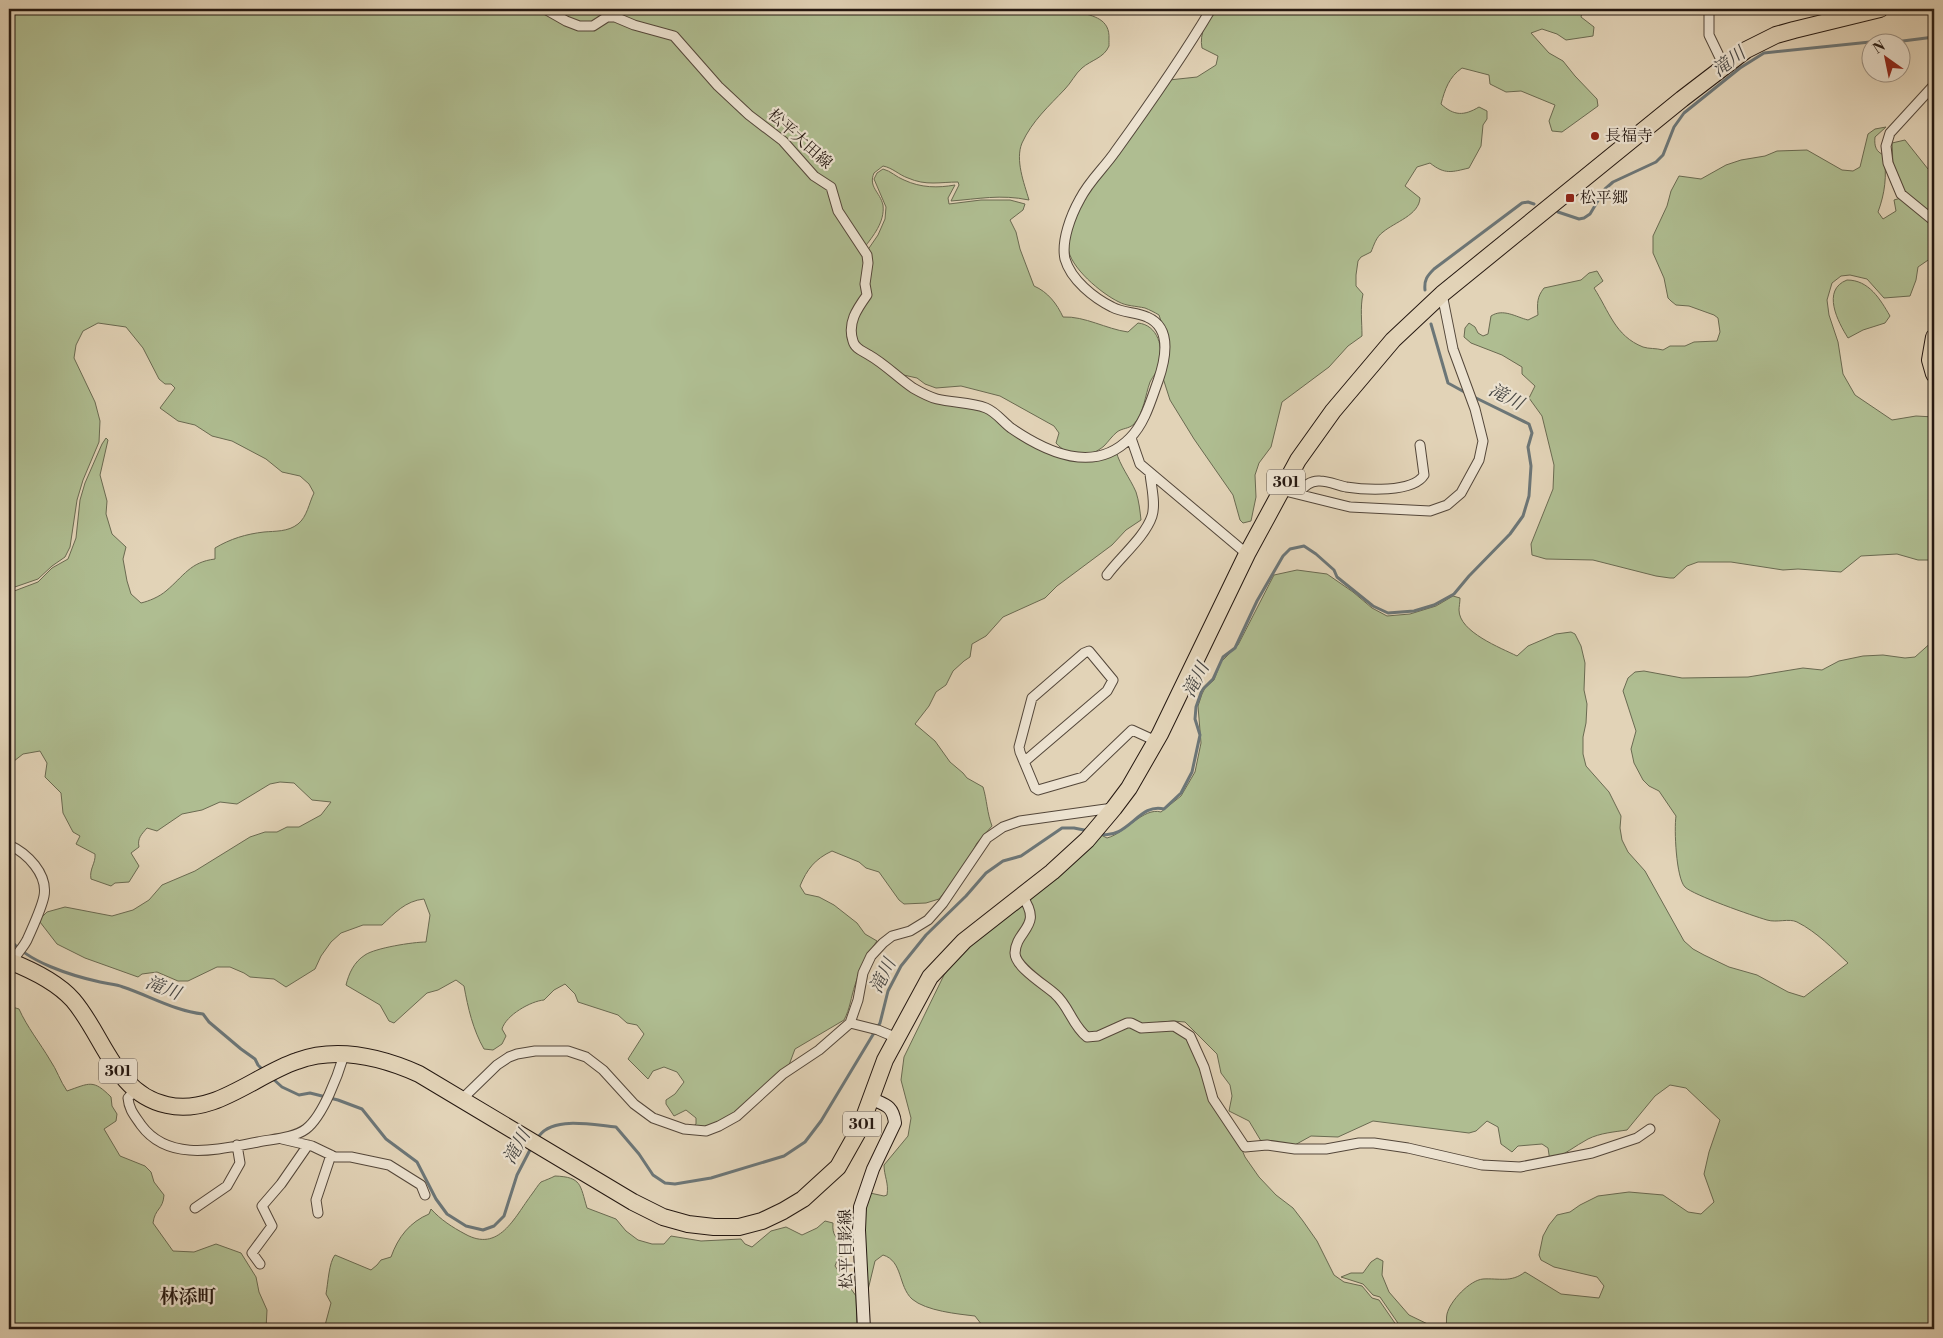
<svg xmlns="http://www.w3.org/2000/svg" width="1943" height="1338" font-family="'Libre Bodoni','Noto Serif JP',serif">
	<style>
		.green { fill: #afbd91; stroke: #6a6a51 }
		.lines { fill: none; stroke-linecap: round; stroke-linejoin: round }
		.stream { stroke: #6c7677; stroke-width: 3 }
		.street-casing { stroke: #54473a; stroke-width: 11 }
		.secondary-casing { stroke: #251811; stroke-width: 14 }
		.highway-casing { stroke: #251811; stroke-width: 18 }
		.street { stroke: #ece2d0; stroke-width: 9 }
		.secondary { stroke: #ece2d0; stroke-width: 12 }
		.highway { stroke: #e2d3b7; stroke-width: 16 }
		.poi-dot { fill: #8f2418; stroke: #ece2d0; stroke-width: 2 }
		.labels { text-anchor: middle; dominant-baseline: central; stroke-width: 4.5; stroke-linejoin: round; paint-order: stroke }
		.shield { fill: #ece2d0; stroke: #61554a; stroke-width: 1 }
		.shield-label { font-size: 15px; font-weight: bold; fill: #251811 }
		.poi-label { font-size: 16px; fill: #251811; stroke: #ece2d0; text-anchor: start }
		.street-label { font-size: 16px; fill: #251811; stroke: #ece2d0 }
		.water-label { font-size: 18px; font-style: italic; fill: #484744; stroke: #ece2d0 }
		.quarter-label { font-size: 19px; font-weight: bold; fill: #251811; stroke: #ece2d0 }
	</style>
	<rect width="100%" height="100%" fill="#e2d3b7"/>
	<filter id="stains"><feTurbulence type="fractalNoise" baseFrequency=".004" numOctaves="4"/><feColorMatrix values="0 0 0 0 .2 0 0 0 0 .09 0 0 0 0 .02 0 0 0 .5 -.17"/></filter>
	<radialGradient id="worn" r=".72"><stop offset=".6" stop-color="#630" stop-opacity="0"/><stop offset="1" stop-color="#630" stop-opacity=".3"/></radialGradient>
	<path class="green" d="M 9,9 L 543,9 L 574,26 L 610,18 L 672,37 L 765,129 L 826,184 L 863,252 L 865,293 L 849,337 L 917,394 L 982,410 L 1063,458 L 1116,451 C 1120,466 1130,478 1136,492 C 1139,501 1140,511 1141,520 L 1126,530 L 1112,545 L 1057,586 L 1045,598 L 1003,617 L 986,636 L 972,644 L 970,657 L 964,661 L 953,671 L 946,685 L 936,692 L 929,706 L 915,724 L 935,741 L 950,762 L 963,773 L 967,778 L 983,787 C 987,800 987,813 992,826 L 977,843 L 963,869 L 939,899 L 926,903 L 904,904 L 899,900 L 879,872 L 866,868 L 859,862 L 832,851 C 815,859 807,869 800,886 L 805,894 L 819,897 L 834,905 L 857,923 L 865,934 L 877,941 C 867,955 860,969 855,985 C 851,997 850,1009 844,1020 L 795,1049 L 789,1065 L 778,1082 L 727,1126 L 690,1129 L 696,1124 L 696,1118 L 686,1110 L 674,1116 L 666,1104 L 666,1100 L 675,1094 L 684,1082 L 677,1072 L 664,1067 L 653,1071 L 648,1079 L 628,1059 L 644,1034 L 637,1025 L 627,1023 L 618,1015 L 578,1002 L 575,994 L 565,984 L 554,990 L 544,1000 C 531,1001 506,1015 502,1029 L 506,1036 L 502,1044 L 493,1050 L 484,1049 C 473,1030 468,1008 464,986 L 456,980 L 438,990 L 427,993 L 394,1023 L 389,1021 L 380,1005 L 346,985 C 349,973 354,962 365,955 C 375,948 413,942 426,942 L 430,915 L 424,899 C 405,901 395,913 382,925 L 363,925 L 341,933 L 331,942 L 321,956 L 315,969 L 286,987 L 274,979 L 250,977 L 244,973 L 230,967 L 217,967 L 188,981 L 178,981 L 157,972 L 142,974 L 138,977 L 85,958 L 57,944 L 40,922 L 40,919 L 47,912 L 65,907 L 112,916 L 133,910 L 149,900 L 162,885 L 195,871 L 250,837 L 265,832 L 277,832 L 287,827 L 299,827 L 321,815 L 331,802 L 312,800 L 294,783 L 280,782 L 270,784 L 237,804 L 220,802 L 202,810 L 182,814 L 157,831 L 147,828 C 142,834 137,838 139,847 L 131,853 L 139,866 L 129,882 L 115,883 L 111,886 L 91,879 C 89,869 96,863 95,854 L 76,844 L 80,836 L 73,832 L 63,813 L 61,793 L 45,777 L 47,763 L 40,751 L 23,754 L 9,765 L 9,593 L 38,582 L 52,568 L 68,559 L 76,538 L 80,500 L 85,483 L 102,444 L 106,438 L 108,440 L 100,475 L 107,501 L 106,514 L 112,534 L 126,547 L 123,559 L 127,581 L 131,594 L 141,603 C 149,601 159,597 166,591 C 184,576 190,562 215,559 L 215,548 C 230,539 246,534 264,532 C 275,531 288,532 298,524 C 307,517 309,503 314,493 L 309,484 L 300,476 L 282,472 L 266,459 L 232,441 L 212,436 L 195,425 L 178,421 L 160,408 L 175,388 L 171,384 L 165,384 L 159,379 L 143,348 L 126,327 L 98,323 L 83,331 L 76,345 L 74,358 L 95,402 L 100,421 L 99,442 L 83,480 L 77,500 L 70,547 L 65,557 L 52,566 L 38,579 L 9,589 L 9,568 L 12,567 L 13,557 L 9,546 Z
		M 548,9 L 1077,9 L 1078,12 C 1094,16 1110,19 1109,39 C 1109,40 1109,45 1109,46 C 1104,58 1091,60 1082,68 C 1075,74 1071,83 1065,89 C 1049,106 1032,121 1022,143 C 1015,160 1024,183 1029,200 C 1001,194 978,199 951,201 L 959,185 L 958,182 C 940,182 926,186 908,178 C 899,175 893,168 883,166 L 874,173 C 868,187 880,192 883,205 C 885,222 873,236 864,248 L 823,179 L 750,114 L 674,35 L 615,16 L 587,26 Z
		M 1214,9 L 1583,9 L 1581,17 L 1594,27 L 1593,36 L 1566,40 L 1557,34 L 1542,29 L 1531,33 L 1549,53 L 1563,61 L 1575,76 L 1597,99 L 1598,106 L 1562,132 L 1552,131 L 1549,121 L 1555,105 L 1521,91 L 1506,92 L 1490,84 L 1489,75 L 1462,68 C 1449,77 1445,89 1441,104 C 1454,116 1464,116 1479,107 L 1487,111 L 1487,119 L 1483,125 L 1481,146 L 1469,168 C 1452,172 1445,175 1430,163 L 1417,167 L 1405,186 L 1420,198 C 1419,215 1395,222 1383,232 C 1376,237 1374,245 1371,252 L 1361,257 L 1358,261 L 1356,275 L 1356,286 L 1363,294 C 1360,307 1362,322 1362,336 L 1348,346 L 1329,367 L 1282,402 L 1271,447 L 1259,463 L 1255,475 L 1256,497 L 1251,521 L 1243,523 L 1240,520 L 1233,495 L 1194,439 L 1170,400 L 1162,375 L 1167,339 L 1159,315 C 1154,312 1150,310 1145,308 C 1136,306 1126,306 1119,302 C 1102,294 1069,267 1068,247 C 1066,233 1078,210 1084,196 L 1169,80 L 1197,77 L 1216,65 L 1218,56 L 1202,48 C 1199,33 1207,21 1214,9 Z
		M 1886,127 L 1875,137 C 1874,146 1876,152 1884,155 C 1887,176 1885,193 1878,212 L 1883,219 L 1896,211 L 1894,200 L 1901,198 L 1934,225 L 1934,256 L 1918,267 L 1916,280 L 1910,296 L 1884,298 L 1867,279 L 1850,275 L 1841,276 L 1832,283 L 1827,300 L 1829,315 L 1838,342 L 1843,374 L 1855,395 L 1892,420 L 1916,416 L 1934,417 L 1934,560 L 1918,560 L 1897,554 L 1861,556 L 1841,572 L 1798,569 L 1783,570 L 1731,562 L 1698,562 L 1687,566 L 1674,578 L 1670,578 L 1656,576 L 1593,560 L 1546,559 L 1532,555 L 1531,544 L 1553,489 L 1554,465 L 1542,416 L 1529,398 L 1535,386 L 1522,374 L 1522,367 L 1502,355 L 1471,343 L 1464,337 L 1465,328 L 1469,323 L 1475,327 L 1478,333 L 1483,336 L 1488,334 L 1491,316 C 1503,308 1516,317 1528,320 L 1538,315 C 1537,303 1537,297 1544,288 L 1581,280 L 1589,273 L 1597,271 L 1603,281 L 1594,288 C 1609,311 1615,336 1643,347 C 1649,349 1656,348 1663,350 L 1670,346 L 1685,346 L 1694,342 L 1717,341 L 1720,332 L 1718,318 L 1714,315 L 1689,306 L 1676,305 L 1671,301 L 1668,298 L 1664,278 L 1653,253 L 1653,236 L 1667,206 L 1671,191 L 1679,176 L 1701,179 L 1726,165 L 1741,160 L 1765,156 L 1777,151 L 1807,150 L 1842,170 L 1853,171 L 1860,167 L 1868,134 L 1875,129 Z
		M 1905,140 L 1928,169 L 1934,175 L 1934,219 L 1906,196 L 1893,165 L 1892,143 Z
		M 883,169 C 891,171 896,177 904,180 C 921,188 938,188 955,185 L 948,198 L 949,204 L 981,200 L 1010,200 L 1025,204 L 1023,210 L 1010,220 L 1016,232 L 1020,249 L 1034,286 C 1048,292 1057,304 1063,317 C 1085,316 1106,329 1128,332 L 1138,323 C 1158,325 1164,348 1159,365 C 1158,371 1153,376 1150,382 C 1145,396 1144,412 1134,424 C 1129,429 1122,428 1117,432 C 1112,436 1108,442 1104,446 C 1089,459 1068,457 1056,443 L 1059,433 L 1054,426 L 1000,396 L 961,386 L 936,388 L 925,384 L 917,378 L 899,374 L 858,346 L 855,337 L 856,319 L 868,296 L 867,251 L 878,235 L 885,219 L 886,207 L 874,179 L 877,173 Z
		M 1847,280 C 1869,280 1880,299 1890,316 L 1885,323 L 1863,330 L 1848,338 C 1838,322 1821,290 1847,280 Z
		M 1297,570 L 1327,574 L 1353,592 L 1372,608 L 1387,616 L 1410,614 L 1436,606 L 1453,596 L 1460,598 C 1460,602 1459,607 1459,610 C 1459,632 1501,648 1517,656 L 1528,646 L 1556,634 L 1571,632 L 1575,634 L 1581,646 L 1585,663 L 1584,690 L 1587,704 L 1586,723 L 1583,737 L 1583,754 L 1586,766 L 1609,792 L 1621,816 L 1620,828 L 1622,840 L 1628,852 L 1645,871 L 1684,941 L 1693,949 L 1704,955 L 1729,967 L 1757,975 L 1788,992 L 1804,997 L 1848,963 C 1833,949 1817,932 1797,922 C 1789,918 1777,923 1767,920 C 1753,916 1693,895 1685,887 C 1676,878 1674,829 1676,816 L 1659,791 L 1649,786 L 1643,780 L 1634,763 L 1631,749 L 1636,731 L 1623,691 L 1628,678 L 1635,672 L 1644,671 L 1682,678 L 1748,677 L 1803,668 L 1822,670 L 1839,661 L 1863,656 L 1883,655 L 1905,658 L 1915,657 L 1934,640 L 1934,1329 L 1402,1329 L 1380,1297 L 1373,1295 L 1363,1284 L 1341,1277 L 1351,1273 L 1363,1273 L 1371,1262 L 1377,1258 L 1383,1261 L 1382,1275 L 1389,1292 L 1409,1315 L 1438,1329 L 1446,1326 C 1447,1322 1446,1318 1447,1314 C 1450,1301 1470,1280 1483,1279 C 1499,1278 1511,1283 1525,1272 L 1561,1294 L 1599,1298 L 1604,1286 L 1597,1277 L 1554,1267 L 1541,1260 L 1539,1255 L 1543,1236 L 1549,1225 L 1557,1215 L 1570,1212 L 1580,1205 L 1598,1196 L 1629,1192 L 1663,1195 L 1688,1212 L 1701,1214 L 1714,1202 L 1704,1174 L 1709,1152 L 1720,1120 L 1686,1088 L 1670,1085 L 1655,1096 L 1627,1130 C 1614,1132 1600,1133 1588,1139 C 1575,1146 1564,1155 1550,1161 L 1548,1148 L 1542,1144 L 1518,1146 L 1512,1152 L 1501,1144 L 1498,1127 L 1487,1121 L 1476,1131 L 1469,1133 L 1373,1121 L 1338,1137 L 1311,1136 L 1293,1146 L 1261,1141 L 1249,1121 L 1229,1111 L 1232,1096 L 1230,1085 L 1221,1073 L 1217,1054 L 1185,1022 L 1173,1021 L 1141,1024 L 1090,1035 L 1024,964 L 1018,952 L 1030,898 L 1101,835 L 1107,838 C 1126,833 1143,807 1161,812 L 1181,796 L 1195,772 L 1201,743 L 1198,706 L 1202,694 L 1205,688 L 1214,680 L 1221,662 L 1238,645 L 1274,575 Z
		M 1021,905 L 1025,906 L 1028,919 L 1014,957 L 1052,995 L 1081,1036 L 1126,1026 L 1174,1030 L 1191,1042 L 1208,1092 L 1217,1113 L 1240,1145 L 1245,1157 L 1259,1177 L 1276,1195 L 1293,1208 L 1303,1221 L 1317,1241 L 1334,1275 L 1344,1282 L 1362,1286 L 1372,1298 L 1379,1300 L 1399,1329 L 985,1329 L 975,1316 C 958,1314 926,1311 912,1299 C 898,1286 903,1261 883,1255 L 875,1261 L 867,1294 C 866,1263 859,1221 870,1193 L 884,1196 L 887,1195 C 889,1183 884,1176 884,1165 L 908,1136 L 911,1118 L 901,1080 L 904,1057 L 944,975 L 958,956 Z
		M 9,1006 L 19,1009 C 27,1027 40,1043 50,1060 C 57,1070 60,1081 67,1091 C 90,1083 93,1079 111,1097 L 112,1106 L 117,1114 L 116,1121 L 104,1129 L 120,1156 L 145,1166 L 151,1172 L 154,1182 L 164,1195 C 163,1210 155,1208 153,1223 L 173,1251 L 194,1252 L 216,1244 L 241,1253 L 256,1277 L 259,1292 L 267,1310 L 266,1329 L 9,1329 Z
		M 555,1176 C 582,1177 580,1185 587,1208 L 616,1219 L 626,1231 L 638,1240 L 652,1244 L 664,1244 L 671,1236 L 701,1241 L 741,1239 L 745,1244 L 752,1247 L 771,1231 L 786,1227 L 802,1235 L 817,1228 L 825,1221 L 833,1223 C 832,1235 836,1239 846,1245 L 848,1253 L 838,1258 L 835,1266 L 856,1296 L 857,1329 L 324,1329 L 331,1303 L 326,1294 C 328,1283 329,1262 335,1255 L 371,1270 L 377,1265 L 381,1260 L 391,1257 C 398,1237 410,1222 429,1214 L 431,1209 C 441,1220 452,1227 465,1234 C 499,1253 514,1218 532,1194 C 535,1190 538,1185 541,1182 C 546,1180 551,1178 555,1176 Z"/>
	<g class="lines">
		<path class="stream" d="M 1895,42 L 1934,37
			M 1558,212 L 1579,219 L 1584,218 L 1590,214 L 1605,189 L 1613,182 L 1656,162 L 1663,155 L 1674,127 L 1684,113 L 1740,68 L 1764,53 L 1880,41 L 1885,42
			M 1425,290 C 1424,280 1427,276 1434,269 L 1522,203 L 1528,202 L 1534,204
			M 1431,324 L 1448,383 L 1468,394
			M 1100,834 C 1128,840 1139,802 1164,809 L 1181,793 L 1192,772 L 1200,735 L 1195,719 L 1196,707 L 1202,690 L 1213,679 L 1223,657 L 1235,648 L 1257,601 L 1283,556 L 1290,549 L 1304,546 L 1316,554 L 1334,570 L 1337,577 L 1373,606 L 1388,613 L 1414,611 L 1434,605 L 1454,594 L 1469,576 L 1510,534 L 1523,516 L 1529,496 L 1531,466 L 1528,447 L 1532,433 L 1529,424 L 1474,397
			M 9,938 C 26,962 73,976 100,982 C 108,984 116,984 123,987 C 150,996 175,1011 203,1014 L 209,1022 L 241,1049 L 255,1059 L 258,1065 L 263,1070
			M 272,1078 L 282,1087 L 299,1095 L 310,1093 L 338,1100 L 362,1109 L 386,1139 L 417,1162 L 436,1199 L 447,1214 L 466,1226 L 483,1230 L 494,1226 L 504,1216 L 517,1175 L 532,1146
			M 537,1139 C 550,1115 592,1125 616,1127 L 639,1154 L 653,1175 L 665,1183 L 675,1184 L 711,1178 L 784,1156 L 805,1142 L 821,1121 L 880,1023 L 888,991 L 901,966 L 926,935 L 966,896 L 986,873 L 1003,861 L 1021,856 L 1062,828 L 1074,828 L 1089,831"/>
		<defs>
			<path id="street" d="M 545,9 L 566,21 L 579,26 L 593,26 L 607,17 L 615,17 L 634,25 L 674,36 L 718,86 L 749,115 L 783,141 L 814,176 L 831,187 L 838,211 L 867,255 L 868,263 L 865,284 L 867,295 C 857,309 847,323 853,341 C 855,349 863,351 869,355 C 885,364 898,378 913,388 C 920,392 929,397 937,399 C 953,403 971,402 986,408 C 996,412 1003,422 1011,428 C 1046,452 1094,475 1130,438 C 1145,423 1151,400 1158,381 C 1165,361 1173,328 1147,317 C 1136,312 1123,313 1112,307 C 1094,298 1071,280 1065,259 C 1061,241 1071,215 1080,199 C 1089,181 1104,168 1115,152 C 1149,105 1182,58 1211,9
				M 1709,9 L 1709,35 L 1724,66
				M 1934,85 L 1890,133 L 1886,146 L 1888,163 L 1901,194 L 1934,221
				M 1131,438 L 1140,464 L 1247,554
				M 1281,490 L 1350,507 L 1430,511 L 1447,505 L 1461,493 L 1479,460 L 1483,441 L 1475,409 L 1453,349 L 1442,294
				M 1298,494 C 1303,487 1310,480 1320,481 C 1328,481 1337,485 1346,487 C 1365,490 1413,493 1424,475 L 1420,445
				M 1107,575 C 1120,557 1145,537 1152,516 C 1156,503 1151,486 1150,473
				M 1024,762 L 1107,691 L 1113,680 L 1089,651 L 1084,653 L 1032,698 L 1019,747 L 1020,752 L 1035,788 L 1038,790 L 1083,777 L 1132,730 L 1156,741
				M 9,845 C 27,853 48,874 44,896 C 42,907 32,929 27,940 C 23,948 16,954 12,963
				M 1022,896 C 1044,927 1016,929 1015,953 C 1015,967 1045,985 1055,994 C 1069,1006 1072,1025 1087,1037 L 1098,1036 L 1127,1023 L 1131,1023 L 1141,1028 L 1174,1026 L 1190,1036 L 1204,1067 L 1213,1099 L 1245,1147 L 1267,1145 L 1295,1149 L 1326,1149 L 1359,1143 L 1374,1143 L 1408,1148 L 1482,1165 L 1520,1167 L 1592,1153 L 1637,1138 L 1650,1129
				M 850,1023 L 878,1030 L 897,1038
				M 135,1090 L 128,1098 C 129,1110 135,1116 141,1125 C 169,1163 219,1149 258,1142 C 273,1139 294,1138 306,1129 C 323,1116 338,1075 344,1055
				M 461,1100 L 497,1065 L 509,1057 L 517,1054 L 535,1051 L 568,1051 L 586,1057 L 603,1070 L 634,1104 L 653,1118 L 684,1129 L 706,1131 L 719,1126 L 737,1116 L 783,1074 L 819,1050 L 850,1023 L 858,1000 L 863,973 L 871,956 L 883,943 L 892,936 L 910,931 L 928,920 L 943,903 L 987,838 L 1003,827 L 1020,821 L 1113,808
				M 282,1139 L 312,1146 L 335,1157 L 351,1157 L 389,1165 L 421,1185 L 425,1195
				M 195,1208 L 227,1186 L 240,1163 L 237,1145
				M 318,1213 L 316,1200 L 331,1155
				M 260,1264 L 252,1253 L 272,1226 L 262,1206 L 281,1184 L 308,1145"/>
			<path id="secondary" d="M 864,1329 L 859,1230 L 860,1207 L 873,1169 L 895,1123 C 893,1106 886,1105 872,1099"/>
			<path id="highway" d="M 1934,337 L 1930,360 L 1934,374
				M 9,961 C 32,970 57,982 73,1000 C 104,1036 115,1094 167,1105 C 214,1116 255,1075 297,1061 C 338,1046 381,1057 419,1074 L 633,1202 L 663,1217 L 688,1224 L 714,1227 L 739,1227 L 762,1221 L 783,1211 L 803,1199 L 838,1167 L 860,1128 L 885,1060 L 930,977 L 964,941 L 1052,872 L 1087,840 L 1114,808 L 1129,788 L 1160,734 L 1247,554 L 1298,460 L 1333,411 L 1393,340 L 1442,294 L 1682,99 L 1746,50 L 1776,35 L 1794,30 L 1880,9"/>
		</defs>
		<use href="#street" class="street-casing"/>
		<use href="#secondary" class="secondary-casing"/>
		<use href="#highway" class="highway-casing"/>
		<use href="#street" class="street"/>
		<use href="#secondary" class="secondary"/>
		<use href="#highway" class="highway"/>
	</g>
	<g class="poi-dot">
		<circle cx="1595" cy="136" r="5"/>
		<rect x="1565" y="193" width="10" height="10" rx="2.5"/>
	</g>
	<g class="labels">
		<g class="shield">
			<rect x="1267" y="469.5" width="38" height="25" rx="4"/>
			<rect x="99" y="1058.5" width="38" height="25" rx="4"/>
			<rect x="843" y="1111.5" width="38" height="25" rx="4"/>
		</g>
		<g class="shield-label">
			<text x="1286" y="482">301</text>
			<text x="118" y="1071">301</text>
			<text x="862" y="1124">301</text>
		</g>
		<g class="poi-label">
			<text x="1605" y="136">長福寺</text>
			<text x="1580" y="198">松平郷</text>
		</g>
		<g class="street-label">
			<text transform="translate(800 139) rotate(42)">松平大田線</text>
			<text transform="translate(846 1249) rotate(-91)">松平日影線</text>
		</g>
		<g class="water-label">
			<text transform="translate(1729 62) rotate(-37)">滝川</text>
			<text transform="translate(1506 397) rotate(27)">滝川</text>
			<text transform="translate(1196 680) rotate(-63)">滝川</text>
			<text transform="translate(883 976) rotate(-64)">滝川</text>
			<text transform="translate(163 988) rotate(21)">滝川</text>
			<text transform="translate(517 1147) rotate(-61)">滝川</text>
		</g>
		<g class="quarter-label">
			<text x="188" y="1297">林添町</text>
		</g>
	</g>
	<rect width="1943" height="1338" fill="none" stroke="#e2d3b7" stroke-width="30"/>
	<rect x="10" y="10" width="1923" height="1318" fill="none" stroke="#251811" stroke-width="2.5"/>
	<rect x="15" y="15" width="1913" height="1308" fill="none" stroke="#251811"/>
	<g transform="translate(1886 58) rotate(327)"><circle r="24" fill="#ece2d0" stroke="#9c9184"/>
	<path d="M0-4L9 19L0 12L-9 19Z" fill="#8f2418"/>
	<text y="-8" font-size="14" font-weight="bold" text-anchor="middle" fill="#251811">N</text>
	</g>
	<rect width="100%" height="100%" filter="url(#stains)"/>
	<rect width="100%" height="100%" fill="url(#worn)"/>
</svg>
